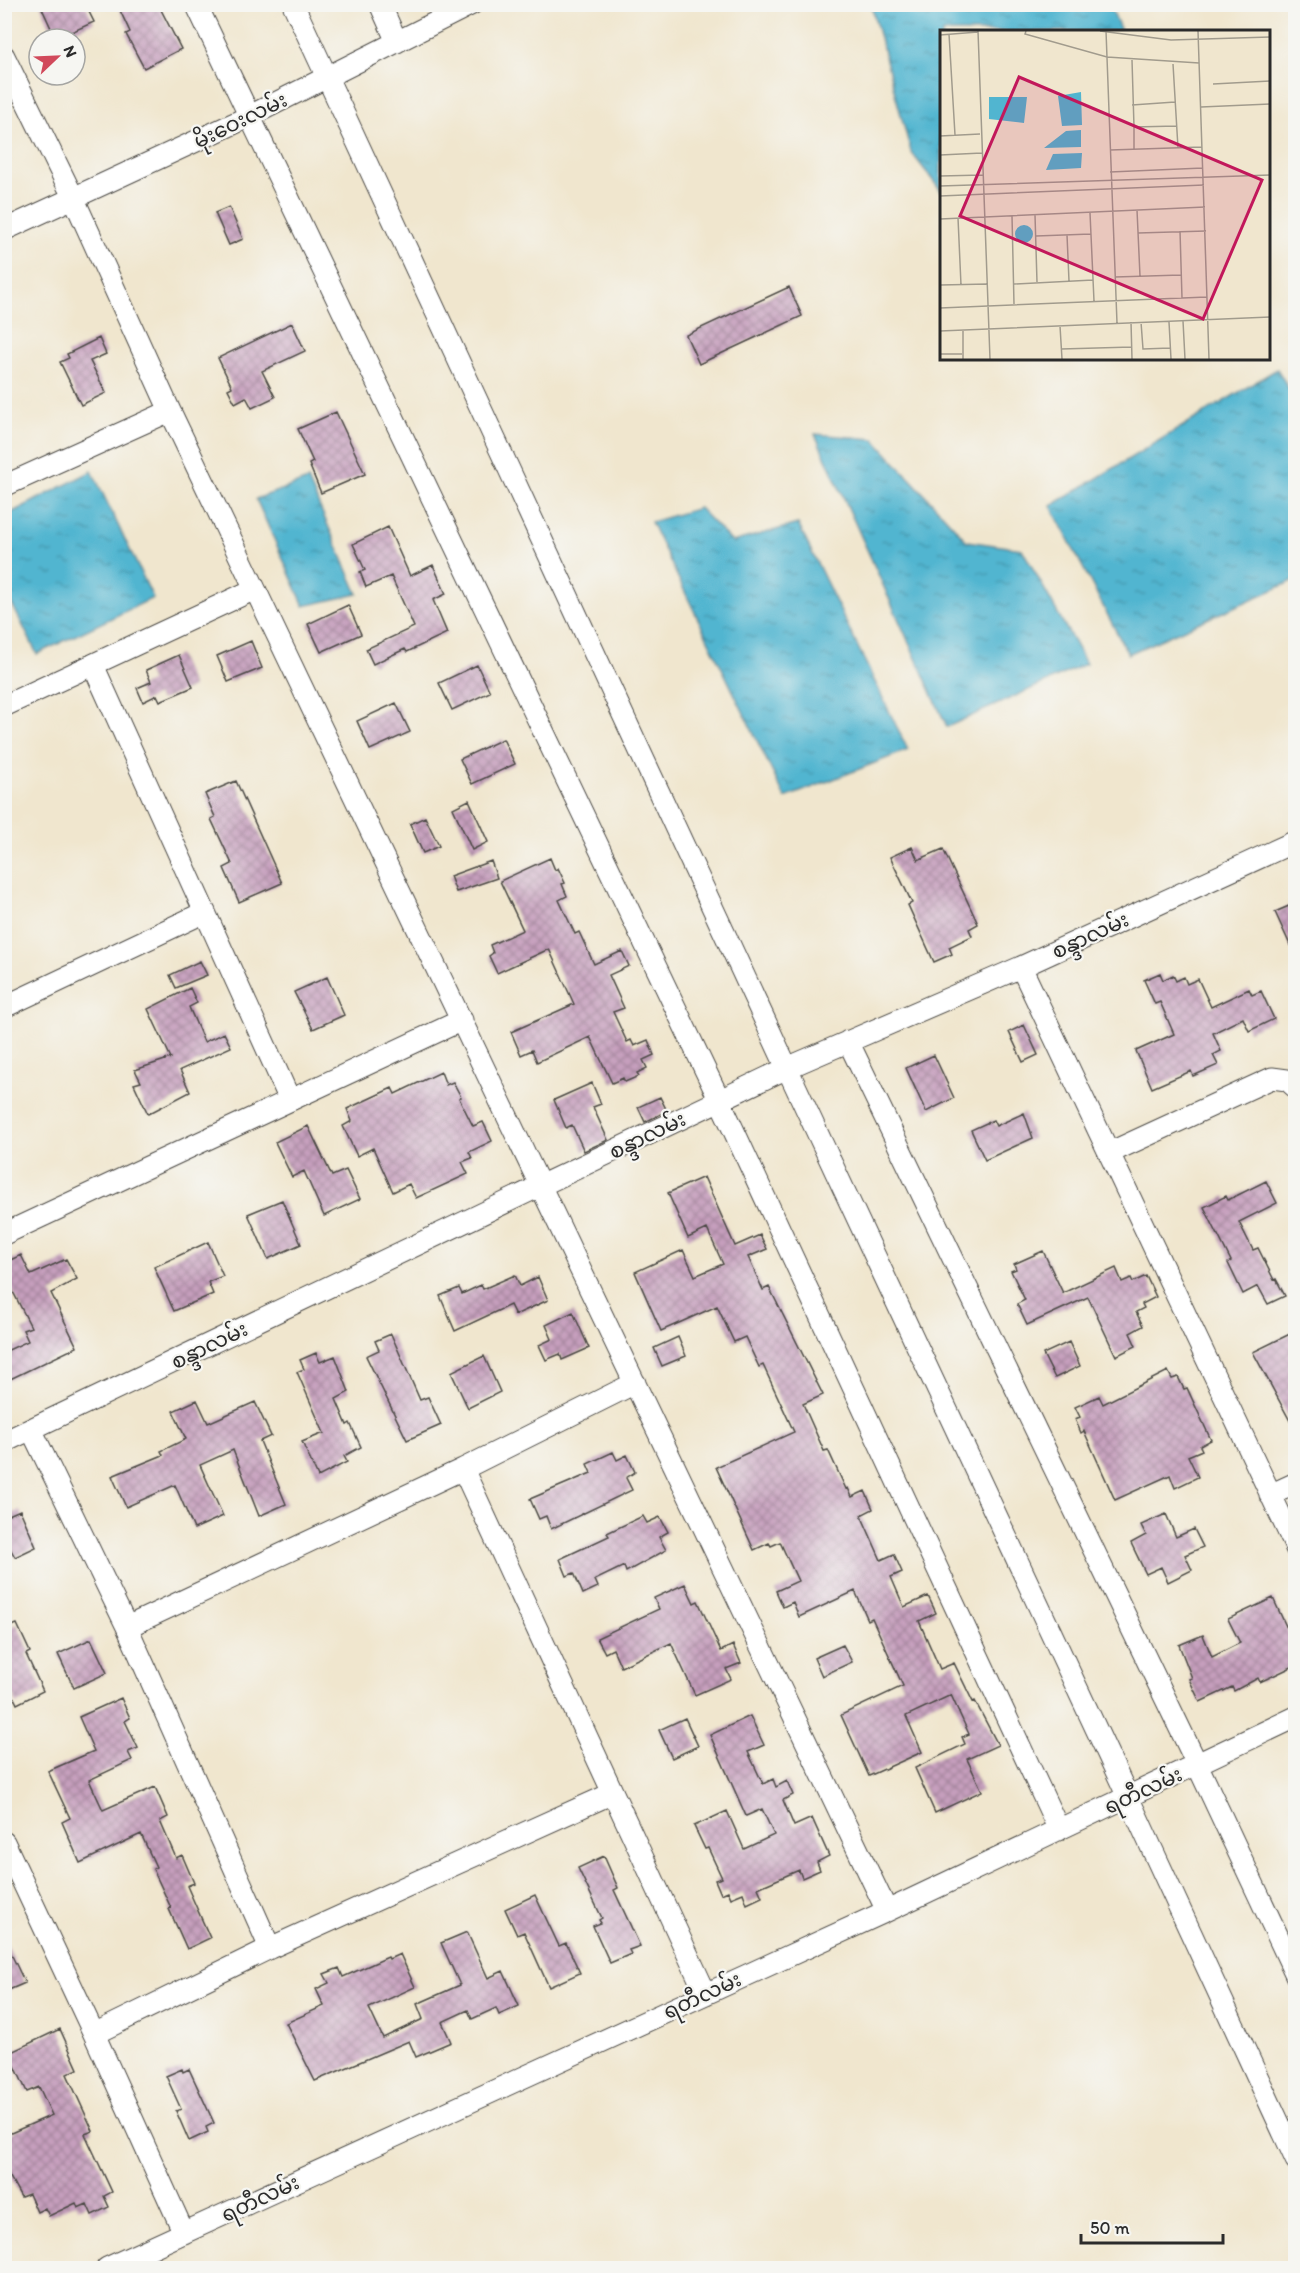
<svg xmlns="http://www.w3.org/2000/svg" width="1300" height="2273" font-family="Itim,'Noto Sans Myanmar',sans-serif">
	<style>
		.water { fill: url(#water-ripples); stroke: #3e707e; stroke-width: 1.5 }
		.building { fill: url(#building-cross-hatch) }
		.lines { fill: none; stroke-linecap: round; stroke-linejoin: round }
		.minor-casing { stroke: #494743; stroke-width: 23 }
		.minor { stroke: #fff; stroke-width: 21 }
		.labels { text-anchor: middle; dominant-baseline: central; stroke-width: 4.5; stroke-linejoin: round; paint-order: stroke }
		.street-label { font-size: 21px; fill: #2b2b2b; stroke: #f6f6f2 }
		.inset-road { fill: none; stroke: #a19b8d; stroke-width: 1.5 }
		.view { fill: #c2185b; fill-opacity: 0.15; stroke: #c2185b; stroke-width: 3 }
		.inset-edge { fill: none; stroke: #2b2b2b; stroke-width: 3 }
	</style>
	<defs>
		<pattern id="water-ripples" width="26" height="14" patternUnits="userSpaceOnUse" patternTransform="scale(1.5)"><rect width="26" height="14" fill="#51b5d0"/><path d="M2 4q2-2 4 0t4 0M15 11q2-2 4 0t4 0" fill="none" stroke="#4393a9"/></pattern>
		<pattern id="building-cross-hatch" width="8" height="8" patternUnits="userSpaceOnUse" patternTransform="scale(1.5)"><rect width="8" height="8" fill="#c69fbd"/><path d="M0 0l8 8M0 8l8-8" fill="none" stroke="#a1829a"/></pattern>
	</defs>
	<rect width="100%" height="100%" fill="#f6f6f2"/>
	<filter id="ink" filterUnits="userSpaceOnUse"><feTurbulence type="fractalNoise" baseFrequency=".0167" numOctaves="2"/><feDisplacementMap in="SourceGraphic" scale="12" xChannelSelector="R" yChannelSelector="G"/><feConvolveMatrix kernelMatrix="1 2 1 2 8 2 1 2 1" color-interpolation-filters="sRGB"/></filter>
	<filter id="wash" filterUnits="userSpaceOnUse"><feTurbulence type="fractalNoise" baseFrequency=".008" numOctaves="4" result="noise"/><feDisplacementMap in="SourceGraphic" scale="24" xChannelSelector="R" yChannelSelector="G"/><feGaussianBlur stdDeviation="1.35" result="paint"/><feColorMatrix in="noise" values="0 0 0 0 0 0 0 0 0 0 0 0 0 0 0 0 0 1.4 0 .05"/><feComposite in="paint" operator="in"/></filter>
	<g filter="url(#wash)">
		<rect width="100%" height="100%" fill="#f0e6ce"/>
		<path class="water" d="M 871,5 L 1110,5 L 1121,31 L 942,32 L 941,191 L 911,152 Z
			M 1277,369 L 1295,399 L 1295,580 L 1128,654 L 1051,506 Z
			M 815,434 L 874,439 L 967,541 L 1022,549 L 1086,664 L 947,727 Z
			M 92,471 L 153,598 L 37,654 L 5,590 L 5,516 Z
			M 308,480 L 358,594 L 304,606 L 256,499 Z
			M 699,508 L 732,542 L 798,524 L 908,750 L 785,798 L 651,522 Z"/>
		<g id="blocks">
			<path class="building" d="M 40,4 L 85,4 L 94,22 L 56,39 Z
				M 117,4 L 158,4 L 181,49 L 144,68 L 126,34 L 130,32 Z
				M 229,207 L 243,239 L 229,245 L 215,213 Z
				M 789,287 L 802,316 L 699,364 L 686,335 Z
				M 292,323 L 305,351 L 262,371 L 275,397 L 252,408 L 246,397 L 235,403 L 228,389 L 232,387 L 218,358 Z
				M 99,338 L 106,354 L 90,361 L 106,393 L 81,405 L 60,362 L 69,358 L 67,354 Z
				M 336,412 L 365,474 L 321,493 L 309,464 L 313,462 L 298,429 Z
				M 388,527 L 410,576 L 433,565 L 446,594 L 433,600 L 447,633 L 407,652 L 405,649 L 373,664 L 366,649 L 414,627 L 391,576 L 366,587 L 360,572 L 365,570 L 353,544 Z
				M 348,605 L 361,634 L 321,652 L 308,624 Z
				M 251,641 L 262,668 L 228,682 L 217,656 Z
				M 179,655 L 193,687 L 160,701 L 157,695 L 143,702 L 137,688 L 151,682 L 146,670 Z
				M 477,665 L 490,692 L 452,710 L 439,683 Z
				M 396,703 L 410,732 L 370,750 L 357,721 Z
				M 503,739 L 515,764 L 472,784 L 460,759 Z
				M 236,781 L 282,883 L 239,902 L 224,868 L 232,864 L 211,819 L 215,817 L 205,794 Z
				M 469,800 L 488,842 L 472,850 L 453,808 Z
				M 425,817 L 439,846 L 423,853 L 410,824 Z
				M 912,847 L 918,860 L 943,849 L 978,924 L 969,929 L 972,936 L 949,947 L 952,954 L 934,962 L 908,905 L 912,903 L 890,857 Z
				M 550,858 L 555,870 L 558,868 L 565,883 L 562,884 L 567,896 L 559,900 L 575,934 L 579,932 L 594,964 L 622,951 L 629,966 L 609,975 L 624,1008 L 613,1012 L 627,1042 L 631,1040 L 634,1046 L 648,1040 L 654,1055 L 643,1060 L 647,1068 L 637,1073 L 639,1076 L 625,1082 L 623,1078 L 612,1083 L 590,1037 L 537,1062 L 532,1050 L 521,1055 L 511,1032 L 574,1004 L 549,949 L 497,973 L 489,956 L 493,953 L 490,945 L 523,930 L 500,881 Z
				M 491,861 L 497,878 L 456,892 L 450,876 Z
				M 1296,903 L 1296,958 L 1275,912 Z
				M 200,961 L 207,975 L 176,988 L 170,975 Z
				M 1160,973 L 1163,980 L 1173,975 L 1176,981 L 1184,977 L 1187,984 L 1198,979 L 1211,1007 L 1249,989 L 1252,995 L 1261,991 L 1274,1019 L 1249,1031 L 1243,1018 L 1213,1033 L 1221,1051 L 1213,1055 L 1218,1065 L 1193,1076 L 1191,1071 L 1152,1088 L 1136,1051 L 1174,1034 L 1160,1002 L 1155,1004 L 1144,980 Z
				M 327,977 L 344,1015 L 313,1029 L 294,992 Z
				M 190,988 L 197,1003 L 189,1007 L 204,1042 L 224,1033 L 231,1047 L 180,1070 L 190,1092 L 148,1114 L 134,1084 L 141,1082 L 135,1070 L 171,1058 L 148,1009 Z
				M 1024,1025 L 1038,1055 L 1023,1062 L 1009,1032 Z
				M 934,1055 L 954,1098 L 926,1112 L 906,1068 Z
				M 441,1072 L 446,1085 L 453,1082 L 461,1097 L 459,1098 L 473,1126 L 483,1122 L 492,1141 L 469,1152 L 472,1158 L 462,1162 L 468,1174 L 416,1198 L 409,1184 L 393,1192 L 373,1148 L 357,1156 L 343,1126 L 352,1121 L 347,1109 L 392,1088 L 395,1094 Z
				M 592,1083 L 601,1104 L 593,1107 L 608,1140 L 584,1151 L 572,1125 L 566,1128 L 554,1100 Z
				M 660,1097 L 667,1111 L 645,1122 L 638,1107 Z
				M 1024,1113 L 1033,1138 L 985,1160 L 971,1130 L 993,1120 L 996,1126 Z
				M 308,1126 L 332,1176 L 346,1170 L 360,1199 L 324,1216 L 304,1171 L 292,1177 L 275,1142 Z
				M 704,1177 L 735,1246 L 760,1235 L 767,1249 L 748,1257 L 763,1290 L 769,1287 L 823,1395 L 803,1404 L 824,1451 L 828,1450 L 846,1489 L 848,1488 L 852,1497 L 865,1491 L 873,1509 L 861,1515 L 881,1560 L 894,1554 L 902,1572 L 891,1577 L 904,1607 L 928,1596 L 936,1613 L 919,1621 L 940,1669 L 954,1663 L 973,1702 L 975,1701 L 998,1745 L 967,1759 L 982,1791 L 935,1813 L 915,1768 L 965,1744 L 962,1737 L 969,1734 L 951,1695 L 906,1716 L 922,1752 L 869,1776 L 841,1715 L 903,1686 L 872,1618 L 868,1620 L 855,1591 L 799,1617 L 793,1602 L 783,1607 L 776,1591 L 798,1581 L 780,1542 L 771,1546 L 769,1543 L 754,1550 L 716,1467 L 794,1432 L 763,1365 L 759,1367 L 745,1337 L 734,1342 L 717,1306 L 661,1331 L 635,1272 L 683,1250 L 695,1276 L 723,1264 L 707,1229 L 688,1238 L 668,1193 Z
				M 1266,1181 L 1277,1203 L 1239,1222 L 1253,1250 L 1258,1248 L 1274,1280 L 1276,1279 L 1285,1296 L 1268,1304 L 1258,1286 L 1243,1294 L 1228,1263 L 1231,1261 L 1204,1207 L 1226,1196 L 1228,1200 Z
				M 282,1200 L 301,1244 L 268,1259 L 248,1214 Z
				M 208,1242 L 223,1276 L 208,1282 L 213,1294 L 174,1311 L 154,1267 Z
				M 1043,1251 L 1063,1293 L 1116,1268 L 1122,1282 L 1131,1278 L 1133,1282 L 1146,1276 L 1156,1297 L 1142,1304 L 1144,1308 L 1136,1312 L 1143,1326 L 1130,1333 L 1136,1346 L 1116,1356 L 1088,1297 L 1027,1325 L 1017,1304 L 1025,1300 L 1011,1271 L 1016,1269 L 1014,1264 Z
				M 21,1255 L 31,1275 L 66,1259 L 77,1279 L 51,1293 L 77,1347 L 4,1382 L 4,1352 L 28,1341 L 23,1330 L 31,1327 L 4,1274 L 4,1263 Z
				M 515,1275 L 520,1286 L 538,1277 L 548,1300 L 515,1315 L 510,1305 L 455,1331 L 440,1296 L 459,1288 L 462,1294 L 481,1285 L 483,1289 Z
				M 573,1312 L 589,1348 L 562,1360 L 560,1354 L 546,1360 L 539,1345 L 552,1339 L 546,1325 Z
				M 1296,1331 L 1296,1432 L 1253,1352 Z
				M 391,1334 L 420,1400 L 428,1397 L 441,1425 L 407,1440 L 366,1356 L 379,1350 L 375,1341 Z
				M 678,1337 L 686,1356 L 662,1366 L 654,1348 Z
				M 1069,1342 L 1080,1366 L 1055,1378 L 1043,1354 Z
				M 316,1353 L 320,1362 L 335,1356 L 349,1392 L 336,1399 L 347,1425 L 350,1423 L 361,1447 L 344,1456 L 347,1462 L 318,1477 L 302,1442 L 324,1433 L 297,1372 L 304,1369 L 300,1360 Z
				M 484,1356 L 500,1392 L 468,1408 L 451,1372 Z
				M 1168,1371 L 1172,1379 L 1178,1377 L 1184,1389 L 1187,1388 L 1211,1440 L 1200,1446 L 1202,1450 L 1188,1456 L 1198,1477 L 1175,1488 L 1170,1475 L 1115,1500 L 1084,1431 L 1081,1433 L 1075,1419 L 1080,1417 L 1075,1407 L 1099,1396 L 1103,1404 Z
				M 197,1400 L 208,1423 L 255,1402 L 271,1436 L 260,1441 L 286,1504 L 259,1516 L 233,1450 L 200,1465 L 223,1516 L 194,1529 L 175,1485 L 126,1507 L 112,1476 L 163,1455 L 161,1451 L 186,1439 L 173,1411 Z
				M 613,1452 L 617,1460 L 627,1455 L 635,1472 L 626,1478 L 632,1490 L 551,1529 L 546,1516 L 539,1519 L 530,1499 L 591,1473 L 587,1464 Z
				M 20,1510 L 36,1547 L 15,1557 L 11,1550 L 4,1553 L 4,1517 Z
				M 1166,1514 L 1176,1537 L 1194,1529 L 1203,1547 L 1185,1555 L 1192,1570 L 1168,1582 L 1161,1567 L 1146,1574 L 1131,1543 L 1146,1535 L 1141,1525 Z
				M 643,1516 L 647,1523 L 660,1517 L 668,1532 L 659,1537 L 666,1550 L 626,1572 L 624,1566 L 595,1580 L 598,1587 L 583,1594 L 574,1573 L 567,1576 L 560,1559 L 609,1536 L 607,1533 Z
				M 685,1584 L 694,1603 L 698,1601 L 721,1651 L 733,1645 L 741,1663 L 726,1669 L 731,1679 L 695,1695 L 671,1643 L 621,1667 L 613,1649 L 605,1653 L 597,1638 L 659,1609 L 654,1598 Z
				M 1273,1598 L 1291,1637 L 1296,1635 L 1296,1665 L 1260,1682 L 1258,1678 L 1234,1691 L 1232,1687 L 1200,1702 L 1189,1679 L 1192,1678 L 1179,1645 L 1203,1635 L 1212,1657 L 1240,1643 L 1228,1619 Z
				M 17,1624 L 30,1652 L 26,1654 L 43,1691 L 17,1704 L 4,1676 L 4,1629 Z
				M 91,1639 L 107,1673 L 74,1688 L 58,1654 Z
				M 843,1645 L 852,1662 L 822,1676 L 814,1658 Z
				M 121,1698 L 130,1718 L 125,1721 L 138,1748 L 128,1752 L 132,1760 L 89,1780 L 103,1810 L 155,1787 L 168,1817 L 160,1821 L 176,1858 L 182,1855 L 194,1883 L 187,1886 L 210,1938 L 187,1949 L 169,1909 L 171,1908 L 153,1869 L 156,1867 L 141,1834 L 80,1863 L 62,1822 L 70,1818 L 48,1771 L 94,1751 L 79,1717 Z
				M 750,1716 L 764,1745 L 748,1752 L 763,1784 L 773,1779 L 776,1787 L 787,1781 L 793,1795 L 783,1800 L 794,1826 L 812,1818 L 829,1856 L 817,1862 L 820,1870 L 802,1878 L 799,1870 L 758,1888 L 762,1897 L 747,1904 L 743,1893 L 731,1898 L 728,1891 L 721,1894 L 715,1880 L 722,1878 L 708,1848 L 705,1849 L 694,1826 L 727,1811 L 744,1849 L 774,1835 L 762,1809 L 746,1816 L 710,1735 Z
				M 685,1718 L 698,1746 L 672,1758 L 659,1730 Z
				M 604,1856 L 618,1888 L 614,1890 L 640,1946 L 629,1950 L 631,1954 L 610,1963 L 593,1926 L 601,1923 L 599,1920 L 602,1918 L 578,1868 Z
				M 535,1895 L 559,1946 L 566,1943 L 580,1973 L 549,1987 L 524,1932 L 517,1935 L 505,1909 Z
				M 467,1932 L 488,1978 L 503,1971 L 519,2006 L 499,2015 L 496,2008 L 472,2019 L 468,2010 L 442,2022 L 451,2042 L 416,2057 L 409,2041 L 315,2081 L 286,2023 L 324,2006 L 316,1989 L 329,1983 L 324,1974 L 339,1968 L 343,1977 L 388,1957 L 389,1959 L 400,1954 L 415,1987 L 369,2008 L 383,2038 L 423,2019 L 417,2004 L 460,1985 L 441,1943 Z
				M 4,1939 L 25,1983 L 4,1992 Z
				M 60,2029 L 78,2069 L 67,2074 L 93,2131 L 85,2134 L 112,2192 L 104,2196 L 109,2207 L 92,2215 L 87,2204 L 78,2208 L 76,2203 L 49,2216 L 45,2208 L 37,2212 L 29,2194 L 21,2197 L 4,2166 L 4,2136 L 52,2115 L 39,2087 L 27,2092 L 9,2053 Z
				M 182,2069 L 183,2072 L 189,2069 L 214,2123 L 206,2127 L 208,2132 L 189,2141 L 176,2111 L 181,2109 L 166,2076 Z"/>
		</g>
	</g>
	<g filter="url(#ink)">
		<use href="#blocks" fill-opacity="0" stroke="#494743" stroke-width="1.5"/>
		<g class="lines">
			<defs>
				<path id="minor" d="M 196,4 L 720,1101 L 1059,1830
					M 293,4 L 787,1068 L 1128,1797 L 1296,2160
					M 380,4 L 397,42
					M 4,56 L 73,197 L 170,411 L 887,1911
					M 4,230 L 248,117 L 472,4
					M 4,486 L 170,411
					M 93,665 L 290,1100
					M 4,706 L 255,589
					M 1021,967 L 1296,1548
					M 4,1007 L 205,912
					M 848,1041 L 1197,1764 L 1296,1975
					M 1109,1153 L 1272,1078 L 1287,1080 L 1296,1088
					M 4,1234 L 462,1020
					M 31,1429 L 127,1627 L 270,1948
					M 4,1442 L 787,1068 L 1021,967 L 1296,841
					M 463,1469 L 706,1994
					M 1270,1495 L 1296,1483
					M 127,1627 L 463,1469 L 635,1383
					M 4,1842 L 94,2034 L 184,2233
					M 94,2034 L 270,1948 L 613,1793
					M 107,2268 L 887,1911 L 1296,1717"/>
			</defs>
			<use href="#minor" class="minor-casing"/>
			<use href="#minor" class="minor"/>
		</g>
	</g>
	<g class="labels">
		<g class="street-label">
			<text transform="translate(240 120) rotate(-26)">မိုးဝေးလမ်း</text>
			<text transform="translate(1090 935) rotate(-25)">စန္ဒာလမ်း</text>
			<text transform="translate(647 1135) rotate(-26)">စန္ဒာလမ်း</text>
			<text transform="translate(209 1345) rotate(-26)">စန္ဒာလမ်း</text>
			<text transform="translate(1143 1790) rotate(-25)">ရတီလမ်း</text>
			<text transform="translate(702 1995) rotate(-25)">ရတီလမ်း</text>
			<text transform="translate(260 2198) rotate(-25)">ရတီလမ်း</text>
		</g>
	</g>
	<g transform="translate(940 30)">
		<rect width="330" height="330" fill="#f0e6ce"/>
		<path d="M 141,62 L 142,95 L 122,96 L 118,66 ZM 49,67 L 87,67 L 84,93 L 49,89 ZM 141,100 L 141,117 L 104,118 L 126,101 ZM 142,123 L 141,138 L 106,140 L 113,124 ZM75 204a9 9 0 1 1 18 0a9 9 0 1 1-18 0Z" fill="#51b5d0"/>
		<path class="inset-road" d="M 38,1 L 50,329M 86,1 L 85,4 L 167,27 L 259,33M 160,1 L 231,10 L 330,7M 166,1 L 177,293M 258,1 L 269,329M 9,4 L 15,105M 0,5 L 38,2M 192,30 L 194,97M 233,34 L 238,118M 273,54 L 330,51M 192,75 L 235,72M 261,77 L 330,74M 0,106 L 40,104M 194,119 L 194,97 L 237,96M 170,120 L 262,117M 0,125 L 42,123M 170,142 L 263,138M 0,146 L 43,145M 0,156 L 330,145M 0,166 L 264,155M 197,180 L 200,246M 150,183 L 154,271M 95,185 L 97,252M 72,186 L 74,274M 18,188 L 21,255M 0,189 L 265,177M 240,201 L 242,268M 198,203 L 266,201M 127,205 L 129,251M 96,206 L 151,204M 175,247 L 241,245M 74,254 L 153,250M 0,255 L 48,254M 0,278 L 267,267M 243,291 L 245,329M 191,292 L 192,329M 201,292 L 203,319 L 230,318M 229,292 L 231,329M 120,296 L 122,329M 0,301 L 330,287M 23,301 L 23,329M 121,319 L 192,317M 0,324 L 22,324"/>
		<path class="view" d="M 79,47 L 322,150 L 263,289 L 20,186 Z"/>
		<rect width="330" height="330" class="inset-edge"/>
	</g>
	<rect width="1300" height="2273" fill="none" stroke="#f6f6f2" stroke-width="24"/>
	<g transform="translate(57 57) rotate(67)"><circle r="28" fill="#f6f6f2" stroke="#a5a5a2" stroke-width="1.5"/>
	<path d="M0-4.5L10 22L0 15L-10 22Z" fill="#d1495b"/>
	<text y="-9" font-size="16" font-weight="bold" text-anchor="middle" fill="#2b2b2b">N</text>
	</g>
	<path d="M1081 2234v9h142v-9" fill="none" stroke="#2b2b2b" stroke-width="3"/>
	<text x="1090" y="2234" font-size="18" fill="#2b2b2b" stroke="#f6f6f2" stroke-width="4.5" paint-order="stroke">50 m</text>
</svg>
